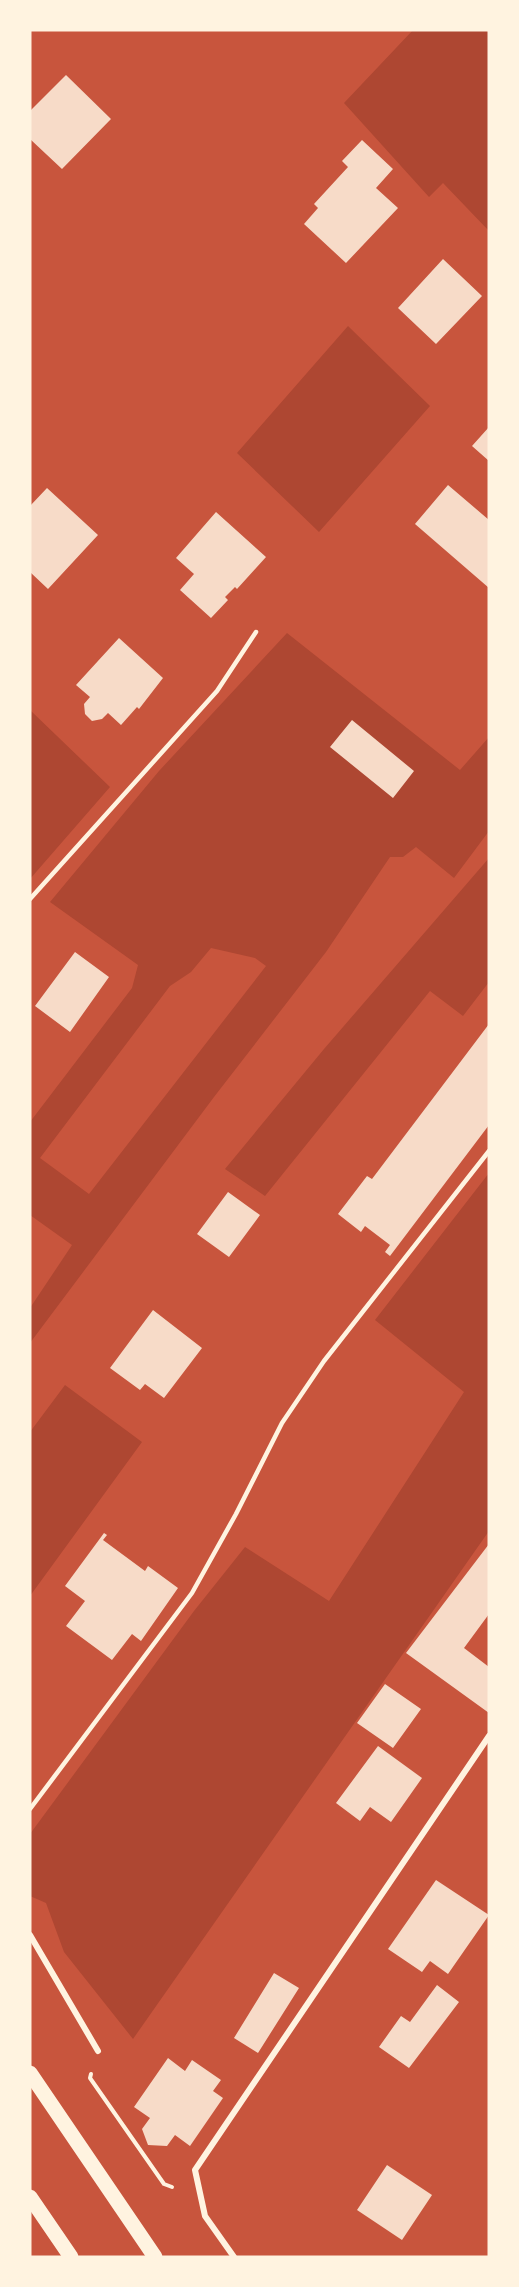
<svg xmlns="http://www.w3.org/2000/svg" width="519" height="2287" font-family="'Noto Serif',serif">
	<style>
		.green { fill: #ae4732; fill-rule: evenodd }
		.building { fill: #f7dbc8 }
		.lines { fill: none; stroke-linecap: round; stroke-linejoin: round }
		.path { stroke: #fff3e0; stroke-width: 4 }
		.service { stroke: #fff3e0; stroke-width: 4.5 }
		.minor { stroke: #fff3e0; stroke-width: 6 }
		.primary { stroke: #fff3e0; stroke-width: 15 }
	</style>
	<rect width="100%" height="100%" fill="#c8553d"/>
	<path class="green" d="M 413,30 L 485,30 L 489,33 L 489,231 L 443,183 L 429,197 L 344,103 Z
		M 348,326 L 430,406 L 319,532 L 237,453 Z
		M 287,633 L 460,770 L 489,737 L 489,831 L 454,878 L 416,847 L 403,857 L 390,857 L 326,952 L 214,1097 L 30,1343 L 30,1308 L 72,1245 L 30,1215 L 30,1122 L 132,988 L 138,965 L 50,902 L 159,771 ZM 211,948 L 255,958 L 266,966 L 89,1194 L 40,1158 L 170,986 L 191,972 Z
		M 30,710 L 110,787 L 30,879 Z
		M 489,858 L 489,982 L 463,1016 L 430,991 L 265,1196 L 225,1169 L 324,1049 Z
		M 489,1173 L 489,1531 L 133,2039 L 64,1952 L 46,1903 L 30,1896 L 30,1834 L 194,1611 L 245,1547 L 329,1601 L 464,1392 L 375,1320 Z
		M 65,1385 L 142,1442 L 30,1596 L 30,1432 Z"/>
	<path class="building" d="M 66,75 L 111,119 L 62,169 L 30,139 L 30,111 Z
		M 362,140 L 393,169 L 376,188 L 398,208 L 346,263 L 304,224 L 318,208 L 314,204 L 348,167 L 342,161 Z
		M 443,259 L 482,296 L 436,344 L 398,308 Z
		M 489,427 L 489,461 L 472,446 Z
		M 448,485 L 489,520 L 489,588 L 415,524 Z
		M 47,488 L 98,535 L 48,589 L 30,572 L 30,506 Z
		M 216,512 L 266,557 L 237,589 L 235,587 L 225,597 L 228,600 L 211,618 L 180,590 L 194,574 L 176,558 Z
		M 119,638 L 163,678 L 139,709 L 137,707 L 121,725 L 108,713 L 102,719 L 92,721 L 85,714 L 84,704 L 90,697 L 76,685 Z
		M 352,720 L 414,771 L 393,798 L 330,747 Z
		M 75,952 L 109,977 L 70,1032 L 35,1006 Z
		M 489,1024 L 489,1125 L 390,1256 L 385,1252 L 390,1245 L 365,1226 L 361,1232 L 338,1214 L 367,1176 L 372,1179 Z
		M 228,1192 L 260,1215 L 229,1257 L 197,1234 Z
		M 153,1310 L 202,1348 L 164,1398 L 145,1384 L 140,1390 L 110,1368 Z
		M 104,1533 L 107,1535 L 103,1540 L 145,1571 L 148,1566 L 178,1588 L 141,1641 L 132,1634 L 112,1660 L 66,1626 L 85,1601 L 65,1586 Z
		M 489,1544 L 489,1614 L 464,1648 L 489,1667 L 489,1713 L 406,1653 Z
		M 385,1684 L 421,1709 L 393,1748 L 357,1723 Z
		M 378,1746 L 422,1778 L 391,1822 L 370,1807 L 360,1821 L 336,1803 Z
		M 436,1880 L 489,1915 L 448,1974 L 430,1961 L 422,1972 L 388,1949 Z
		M 274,1973 L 299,1988 L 258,2053 L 234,2038 Z
		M 437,1985 L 459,2002 L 409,2068 L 379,2047 L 401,2016 L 410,2022 Z
		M 168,2058 L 185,2071 L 192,2060 L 221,2080 L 213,2091 L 223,2098 L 190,2146 L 175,2135 L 167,2146 L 148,2145 L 142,2129 L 150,2118 L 134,2107 Z
		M 387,2165 L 432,2195 L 402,2240 L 357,2210 Z"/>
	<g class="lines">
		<path class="path" d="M 91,2074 L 90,2078 L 164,2184 L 172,2187"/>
		<path class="service" d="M 30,899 L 217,691 L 256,632
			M 30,1809 L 192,1593 L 236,1514 L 282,1423 L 324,1361 L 489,1151"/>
		<path class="minor" d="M 30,1935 L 98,2051
			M 234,2257 L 205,2216 L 195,2170 L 489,1736"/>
		<path class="primary" d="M 30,2073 L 155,2257
			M 30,2197 L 71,2257"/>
	</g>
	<rect width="519" height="2287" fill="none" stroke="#fff3e0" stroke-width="63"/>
</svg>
